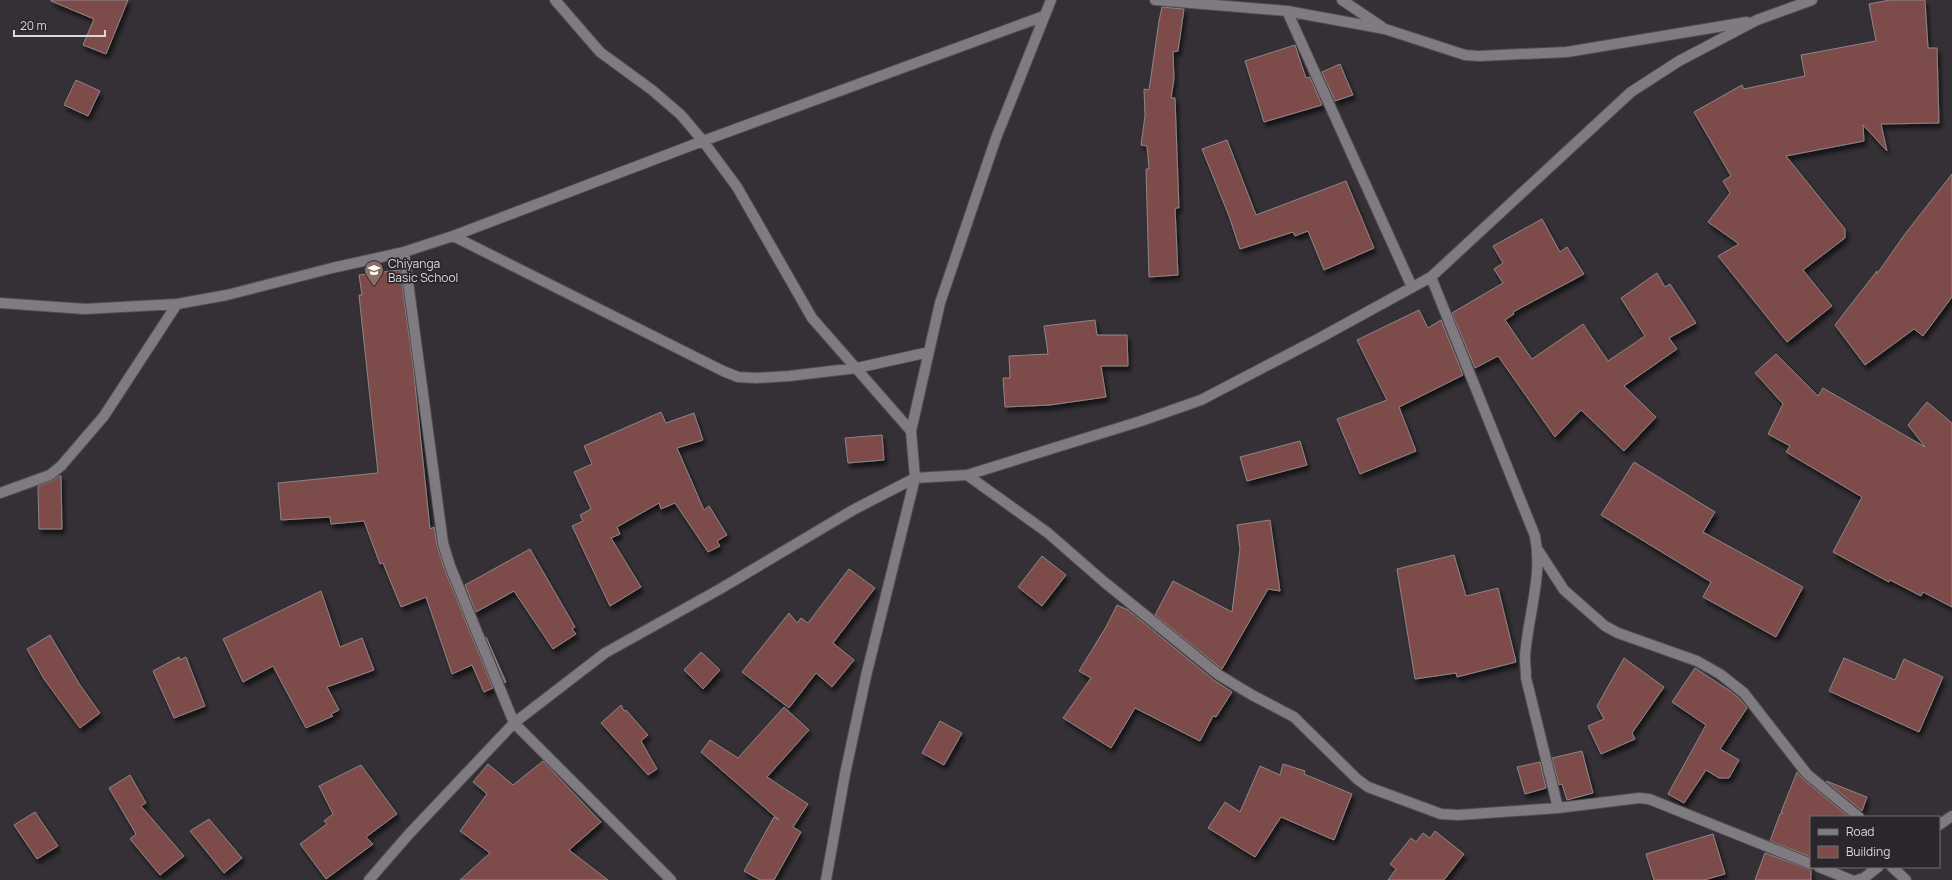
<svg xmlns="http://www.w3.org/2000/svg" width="1952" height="880" font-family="Manrope,sans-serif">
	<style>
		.building { fill: #7e4c4b; stroke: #8e8585; filter: url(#shadow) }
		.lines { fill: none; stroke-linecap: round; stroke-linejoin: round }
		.minor-casing { stroke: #514e52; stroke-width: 12 }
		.minor { stroke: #7f7b80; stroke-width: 10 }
		.labels { text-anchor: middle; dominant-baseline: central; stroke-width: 3.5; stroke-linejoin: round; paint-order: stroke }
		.poi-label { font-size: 12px; fill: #dbd9dc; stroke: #2a262b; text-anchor: start }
	</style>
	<defs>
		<filter id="shadow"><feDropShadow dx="2.5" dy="4.5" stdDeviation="2" flood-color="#0009"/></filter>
	</defs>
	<rect width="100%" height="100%" fill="#343035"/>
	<path class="building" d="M 51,0 L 128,0 L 106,54 L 83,45 L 94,19 L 51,1 Z
		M 1890,0 L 1925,0 L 1928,48 L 1937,48 L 1939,123 L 1881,124 L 1887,151 L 1863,125 L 1864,141 L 1786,156 L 1845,229 L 1845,238 L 1803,270 L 1832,306 L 1787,342 L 1718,256 L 1739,244 L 1708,222 L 1730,193 L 1723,181 L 1731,176 L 1694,112 L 1742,85 L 1744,89 L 1805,76 L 1801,55 L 1876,41 L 1869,4 Z
		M 1162,7 L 1184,9 L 1178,51 L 1173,52 L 1174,79 L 1171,98 L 1175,98 L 1179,208 L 1175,208 L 1178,275 L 1149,277 L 1146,169 L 1149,169 L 1147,146 L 1141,145 L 1145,116 L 1144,89 L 1149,90 L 1159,21 Z
		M 1295,45 L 1306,78 L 1310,77 L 1322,105 L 1264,122 L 1245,61 Z
		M 1340,64 L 1353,95 L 1335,101 L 1322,72 Z
		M 76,80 L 100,91 L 88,116 L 64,105 Z
		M 1227,140 L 1256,215 L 1346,181 L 1374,248 L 1324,270 L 1308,231 L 1295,236 L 1293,232 L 1240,249 L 1229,216 L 1202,149 Z
		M 1952,174 L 1952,297 L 1923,336 L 1914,329 L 1865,365 L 1835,325 L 1877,271 L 1877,274 L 1905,234 Z
		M 1542,219 L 1560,252 L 1567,247 L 1584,274 L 1513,312 L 1514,314 L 1505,320 L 1532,359 L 1583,324 L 1608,361 L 1645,336 L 1621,298 L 1657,273 L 1665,287 L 1670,284 L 1696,323 L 1669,338 L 1677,349 L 1624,386 L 1656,417 L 1624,451 L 1581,410 L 1555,437 L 1498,356 L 1475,368 L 1452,313 L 1503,283 L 1494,269 L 1503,263 L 1493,246 Z
		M 400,270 L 413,365 L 430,529 L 434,527 L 437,545 L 444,568 L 493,688 L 484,692 L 472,665 L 452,674 L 426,597 L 401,607 L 383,563 L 380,564 L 364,521 L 331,524 L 330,517 L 281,520 L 278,483 L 378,473 L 359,295 L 362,295 L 359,275 Z
		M 1419,310 L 1428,328 L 1441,320 L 1463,375 L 1399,407 L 1416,451 L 1360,474 L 1337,419 L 1387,400 L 1357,340 Z
		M 1095,320 L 1097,335 L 1127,335 L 1128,366 L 1101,366 L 1106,397 L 1050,405 L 1005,407 L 1003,378 L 1010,378 L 1009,356 L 1048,354 L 1044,326 Z
		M 1776,354 L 1818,396 L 1823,388 L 1925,447 L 1908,425 L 1927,402 L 1952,423 L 1952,607 L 1923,592 L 1921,596 L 1890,580 L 1889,582 L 1833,552 L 1862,497 L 1786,452 L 1790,446 L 1768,434 L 1783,404 L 1755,373 Z
		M 661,412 L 666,423 L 694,413 L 703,440 L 677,448 L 704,510 L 709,506 L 727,535 L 717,541 L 720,546 L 708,552 L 675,503 L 661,509 L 659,503 L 617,527 L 620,534 L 611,538 L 641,587 L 610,606 L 572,526 L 583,521 L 580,515 L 591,509 L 574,472 L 592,464 L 584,446 Z
		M 882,435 L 884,460 L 848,463 L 845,438 Z
		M 1300,441 L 1307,465 L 1247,481 L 1240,457 Z
		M 1634,462 L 1715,512 L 1703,532 L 1803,587 L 1776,637 L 1703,597 L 1711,582 L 1601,515 Z
		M 59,476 L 61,476 L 62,529 L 39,529 L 38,486 L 52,481 Z
		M 1270,520 L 1280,591 L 1268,589 L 1222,669 L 1155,615 L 1173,581 L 1232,612 L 1240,549 L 1237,525 Z
		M 530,549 L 575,627 L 572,629 L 576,634 L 553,649 L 514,591 L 476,612 L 465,585 Z
		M 1454,555 L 1466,596 L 1498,588 L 1516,662 L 1457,677 L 1456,673 L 1415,679 L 1397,569 Z
		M 1042,556 L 1066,575 L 1042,606 L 1018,587 Z
		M 849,569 L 875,588 L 833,643 L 854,660 L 832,687 L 816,673 L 789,708 L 742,672 L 789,613 L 797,623 L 801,618 L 808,623 Z
		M 321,591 L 340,647 L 362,638 L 374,670 L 327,687 L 339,710 L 331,714 L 333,716 L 306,728 L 273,666 L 243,682 L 223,639 Z
		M 1117,605 L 1128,610 L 1215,681 L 1232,692 L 1216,717 L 1213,716 L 1200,741 L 1135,708 L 1111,748 L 1063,718 L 1091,678 L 1079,671 L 1106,627 Z
		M 50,635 L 80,685 L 100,713 L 80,728 L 44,679 L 27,649 Z
		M 486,637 L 506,682 L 505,683 Z
		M 701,652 L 720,670 L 703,689 L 684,670 Z
		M 179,657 L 180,660 L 186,657 L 205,706 L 174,718 L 153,671 Z
		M 1624,658 L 1664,687 L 1632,733 L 1635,739 L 1601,754 L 1588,726 L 1604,719 L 1597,706 Z
		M 1844,658 L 1895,680 L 1904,659 L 1943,677 L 1919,732 L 1829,691 Z
		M 1695,668 L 1730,691 L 1739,698 L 1747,708 L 1720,749 L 1739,760 L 1729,778 L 1719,778 L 1706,770 L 1684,803 L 1668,794 L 1706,725 L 1672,702 Z
		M 621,705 L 624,711 L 626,710 L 648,735 L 641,741 L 657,769 L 648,775 L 601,723 Z
		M 784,707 L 809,730 L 767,777 L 808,804 L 793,827 L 801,832 L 774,880 L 760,880 L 744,871 L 774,817 L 779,820 L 701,752 L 710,740 L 738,758 Z
		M 940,721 L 962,733 L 944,765 L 922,753 Z
		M 1582,751 L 1593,793 L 1567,800 L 1562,784 L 1559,785 L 1552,758 Z
		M 543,761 L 601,822 L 569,850 L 608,880 L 460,880 L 490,853 L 460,831 L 487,794 L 473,782 L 488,764 L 513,785 Z
		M 1540,762 L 1546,788 L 1525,794 L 1517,767 Z
		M 1283,764 L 1305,771 L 1304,774 L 1352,794 L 1334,840 L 1281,817 L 1255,857 L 1208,828 L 1225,802 L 1240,812 L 1260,766 L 1280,775 Z
		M 361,765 L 397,814 L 366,837 L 373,844 L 326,879 L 300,844 L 327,824 L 324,821 L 333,814 L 319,786 Z
		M 1797,772 L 1803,779 L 1849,817 L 1811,817 L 1811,857 L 1770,841 L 1780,814 L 1783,813 L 1781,812 Z
		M 130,775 L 146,803 L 141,806 L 184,856 L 160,875 L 130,839 L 136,834 L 109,788 Z
		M 1826,781 L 1867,797 L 1862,811 Z
		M 35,812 L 58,846 L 37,859 L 14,825 Z
		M 209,819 L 242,858 L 224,873 L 190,831 Z
		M 1435,831 L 1464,854 L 1444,880 L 1388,880 L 1396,869 L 1390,864 L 1411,838 L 1416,842 L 1423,833 L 1430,838 Z
		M 1713,834 L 1725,874 L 1704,880 L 1654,880 L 1646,854 Z
		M 1765,853 L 1811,870 L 1811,880 L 1755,880 Z"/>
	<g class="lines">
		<defs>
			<path id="minor" d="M 555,0 L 600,52 L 652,90 L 681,115 L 703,141 L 737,187 L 812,318 L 911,431
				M 1155,0 L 1287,11 L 1385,29 L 1465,55 L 1479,56 L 1567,52 L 1747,22
				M 1342,0 L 1382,27
				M 1287,11 L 1412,287
				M 453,236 L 723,371 L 738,377 L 756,378 L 789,376 L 857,368 L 929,352
				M 404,252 L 443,543 L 450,566 L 514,723 L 671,880
				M 1431,277 L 1535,536 C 1543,577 1528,615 1525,656 C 1525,663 1526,671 1526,678 L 1558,808
				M 0,303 L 85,309 L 177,304 L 227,295 L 332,268 L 404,252 L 453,236 L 703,141 L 1044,16
				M 967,475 L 1048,533 L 1103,581 L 1219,675 L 1252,695 L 1294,717 L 1357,779 L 1368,787 L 1441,814 L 1458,815 L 1558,808 L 1639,798 L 1649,799 L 1811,864
				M 0,493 L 50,475 L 61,466 L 104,416 L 177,304
				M 1538,550 L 1564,590 L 1605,626 L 1618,633 L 1697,661 L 1720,674 L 1744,693 L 1807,774 L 1859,817
				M 1939,825 L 1952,816
				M 1819,867 L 1851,880
				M 1892,867 L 1906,880
				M 369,880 L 409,834 L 514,723 L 605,653 L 720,589 L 853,510 L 915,478 L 967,475 L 1141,421 L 1201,400 L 1316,340 L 1431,277 L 1631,92 L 1679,61 L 1757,20 L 1812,0
				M 826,880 L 845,774 L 866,676 L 915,478 L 911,431 L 940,303 L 996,138 L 1051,0
				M 1857,880 L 1864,878 L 1878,867"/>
		</defs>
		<use href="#minor" class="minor-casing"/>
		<use href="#minor" class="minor"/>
	</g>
	<defs>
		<symbol id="school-pin" viewBox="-11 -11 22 30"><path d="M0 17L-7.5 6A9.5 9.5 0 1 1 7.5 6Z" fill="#8d6e63" stroke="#2a262b"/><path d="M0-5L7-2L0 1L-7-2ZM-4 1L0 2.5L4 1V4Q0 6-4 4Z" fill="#fff"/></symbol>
	</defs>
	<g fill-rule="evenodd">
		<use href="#school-pin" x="363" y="259" width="22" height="30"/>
	</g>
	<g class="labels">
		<g class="poi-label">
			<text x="388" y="263">Chiyanga<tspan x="388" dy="14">Basic School</tspan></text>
		</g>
	</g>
	<rect x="1810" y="816" width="130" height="52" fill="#2a262b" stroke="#716e72"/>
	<rect x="1818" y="829" width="20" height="6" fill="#7f7b80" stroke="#716e72"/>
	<text x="1846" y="836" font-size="12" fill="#dbd9dc">Road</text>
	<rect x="1818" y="846" width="20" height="12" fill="#7e4c4b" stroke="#716e72"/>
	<text x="1846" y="856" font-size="12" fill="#dbd9dc">Building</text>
	<path d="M14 30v6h91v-6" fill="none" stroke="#dbd9dc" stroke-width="2"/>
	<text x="20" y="30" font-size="12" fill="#dbd9dc" stroke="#2a262b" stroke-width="3" paint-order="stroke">20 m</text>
</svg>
